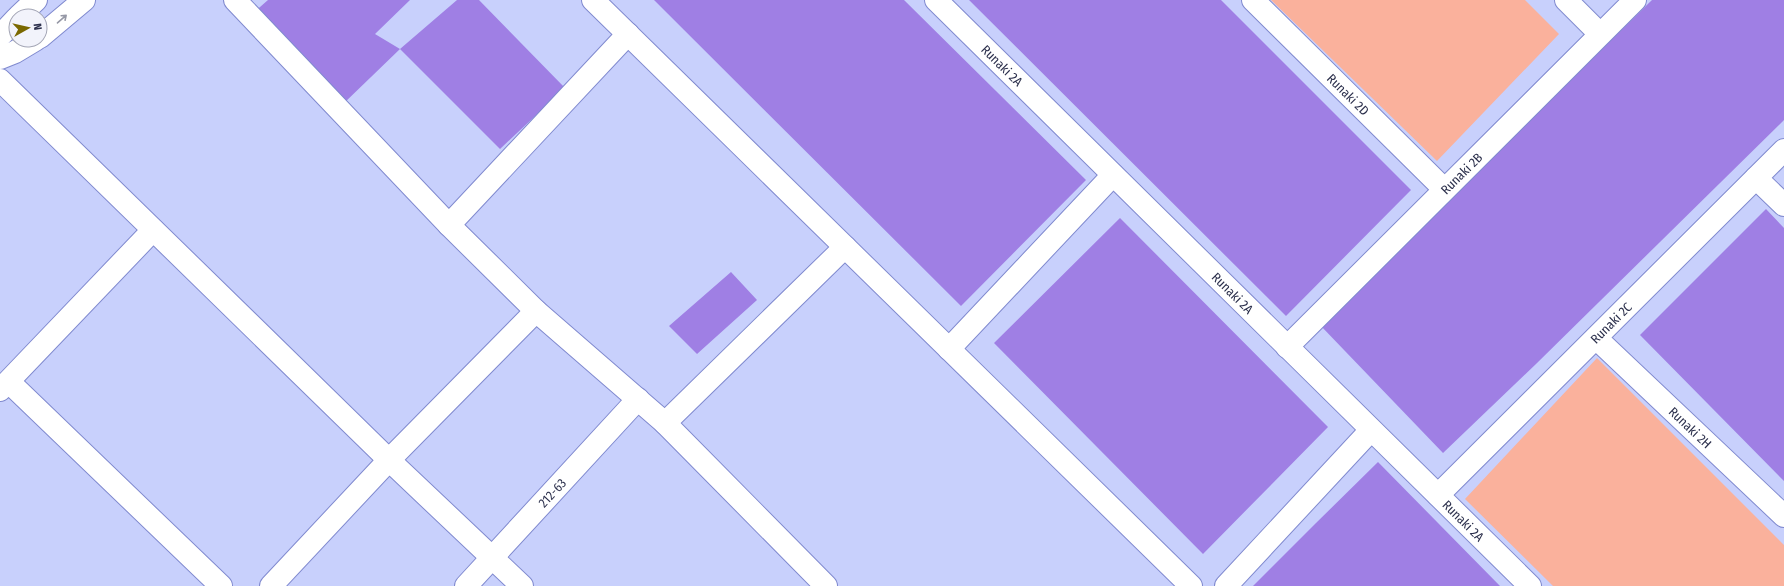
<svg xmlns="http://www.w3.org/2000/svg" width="1784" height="586" font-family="'Fira Sans Condensed',sans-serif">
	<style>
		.green { fill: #fab19c }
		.building { fill: #9f7fe4 }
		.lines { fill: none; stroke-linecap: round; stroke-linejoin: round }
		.minor-casing { stroke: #808acf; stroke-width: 24 }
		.minor { stroke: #fff; stroke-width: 22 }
		.oneway { stroke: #9698a6 }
		.labels { text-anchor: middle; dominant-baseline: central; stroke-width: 3; stroke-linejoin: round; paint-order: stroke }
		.street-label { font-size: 13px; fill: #2c304c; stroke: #f2f3fb }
	</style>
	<rect width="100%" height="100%" fill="#c8d0fc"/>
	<path class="green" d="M 1271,0 L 1525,0 L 1559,34 L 1437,161 Z
		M 1597,358 L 1784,545 L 1784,586 L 1553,586 L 1465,499 Z"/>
	<path class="building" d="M 268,0 L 410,0 L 375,34 L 400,49 L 457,0 L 479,0 L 565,88 L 500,149 L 400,49 L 342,105 L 252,14 Z
		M 654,0 L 904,0 L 1086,180 L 961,306 Z
		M 969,0 L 1221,0 L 1411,190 L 1286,316 Z
		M 1652,0 L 1784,0 L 1784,120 L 1536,364 L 1443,453 L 1320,325 Z
		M 1766,209 L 1784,228 L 1784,481 L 1640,335 Z
		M 1120,218 L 1328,427 L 1203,554 L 994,343 Z
		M 731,272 L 757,300 L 697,354 L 669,326 Z
		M 1378,462 L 1500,586 L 1253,586 L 1315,524 Z"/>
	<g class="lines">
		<defs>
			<g id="minor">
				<path d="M 235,0 L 449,225 L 536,311 L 665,423 L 826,586"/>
				<path d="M 593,0 L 1191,586"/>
				<path id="s1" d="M 936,0 L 1530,586"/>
				<path id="s2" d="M 1253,0 L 1444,189"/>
				<path d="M 1566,0 L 1600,34"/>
				<path d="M 19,16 L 36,0"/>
				<path d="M 0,36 L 16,19"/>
				<path d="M 40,37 L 84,0"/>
				<path d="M 0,58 L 15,52 L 35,40"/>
				<path d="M 0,80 L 389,460 L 522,586"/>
				<path d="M 1756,178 L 1784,205"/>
				<path d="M 449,225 L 628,34"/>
				<path id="s3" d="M 1596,338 L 1784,516"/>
				<path id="s4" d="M 1287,347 L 1635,0"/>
				<path d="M 949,349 L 1113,175"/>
				<path d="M 9,382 L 221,586"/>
				<path d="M 0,390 L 153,230"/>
				<path d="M 665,423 L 845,247"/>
				<path id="s5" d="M 1438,495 L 1784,150"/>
				<path d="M 271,586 L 389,460 L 536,311"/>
				<path id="s6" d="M 466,586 L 638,399"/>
				<path d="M 1226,586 L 1371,430"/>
			</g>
		</defs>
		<use href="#minor" class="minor-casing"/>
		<use href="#minor" class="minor"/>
	</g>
	<defs><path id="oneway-shaft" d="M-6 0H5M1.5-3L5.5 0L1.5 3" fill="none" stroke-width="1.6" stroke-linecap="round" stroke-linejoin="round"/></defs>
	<use class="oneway" href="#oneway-shaft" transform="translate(62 19) rotate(-41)"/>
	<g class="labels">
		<g class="street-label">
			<text stroke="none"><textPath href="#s1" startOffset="93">Runaki 2A</textPath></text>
			<text stroke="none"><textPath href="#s2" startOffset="134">Runaki 2D</textPath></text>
			<text stroke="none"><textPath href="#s4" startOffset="246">Runaki 2B</textPath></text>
			<text stroke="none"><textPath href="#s1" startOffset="417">Runaki 2A</textPath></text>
			<text stroke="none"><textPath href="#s5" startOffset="244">Runaki 2C</textPath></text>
			<text stroke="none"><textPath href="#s3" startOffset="130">Runaki 2H</textPath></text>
			<text stroke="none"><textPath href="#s6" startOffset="127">212-63</textPath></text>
			<text stroke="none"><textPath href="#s1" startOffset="741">Runaki 2A</textPath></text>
		</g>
	</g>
	<g transform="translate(28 28) rotate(82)"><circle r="19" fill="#f2f3fb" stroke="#a3a5b5"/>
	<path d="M0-3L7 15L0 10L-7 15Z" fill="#7a6800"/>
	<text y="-6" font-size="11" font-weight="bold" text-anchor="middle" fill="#2c304c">N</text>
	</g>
</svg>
